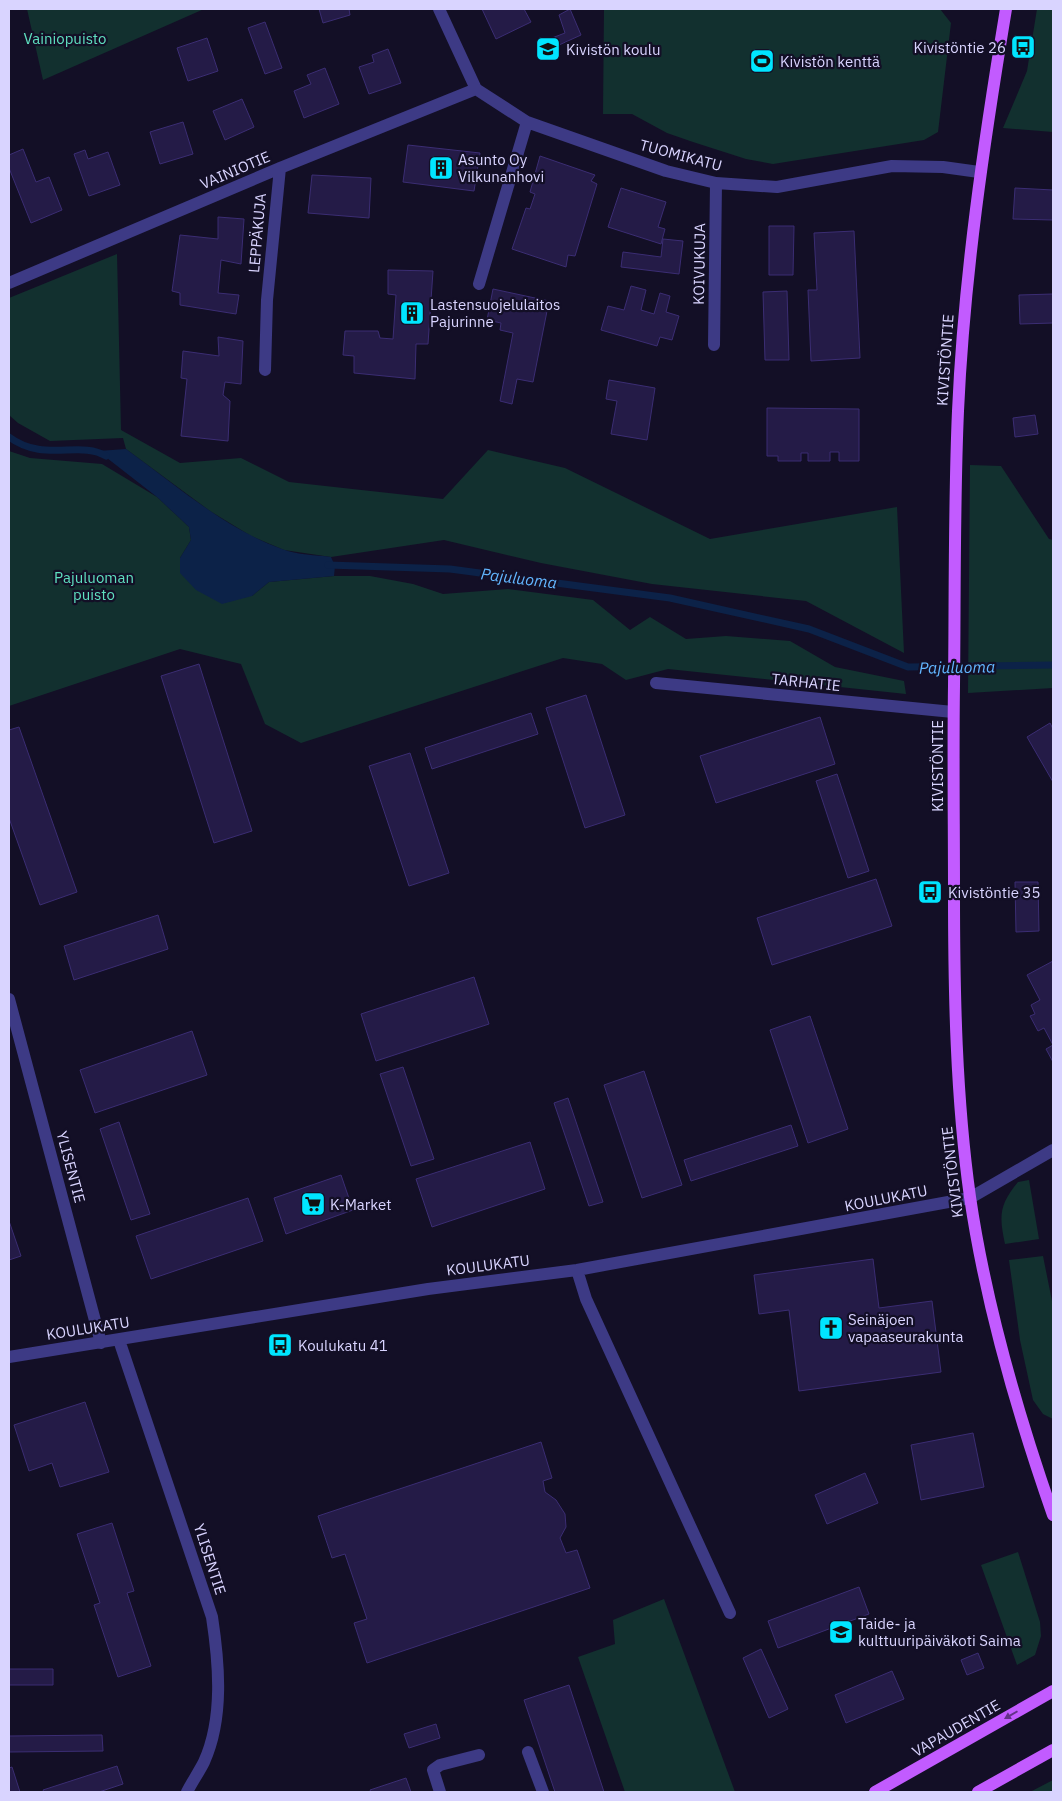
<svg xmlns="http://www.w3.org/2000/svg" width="1062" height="1801" font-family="'IBM Plex Sans',sans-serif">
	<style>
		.green { fill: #12302f }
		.water { fill: #0c2248 }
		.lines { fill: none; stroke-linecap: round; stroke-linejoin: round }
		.stream { stroke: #0c2248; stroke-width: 7 }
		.building { fill: #241b47; stroke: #3b2d73 }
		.minor { stroke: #3d3a85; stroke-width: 12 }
		.major { stroke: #c25bff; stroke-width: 12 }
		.oneway { fill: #623188 }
		.labels { text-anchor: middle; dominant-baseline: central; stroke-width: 4.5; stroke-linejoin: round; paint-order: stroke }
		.park-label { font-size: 15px; fill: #5fe0c0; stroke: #130f26 }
		.poi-label { font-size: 15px; fill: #d9d4ff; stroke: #130f26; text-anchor: start }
		.street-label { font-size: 15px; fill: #d9d4ff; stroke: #130f26 }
		.water-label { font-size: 16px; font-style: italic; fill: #62b6ff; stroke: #130f26 }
	</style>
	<rect width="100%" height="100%" fill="#130f26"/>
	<path class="green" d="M 27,9 L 204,9 L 43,80 Z
		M 604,9 L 940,9 L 951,23 L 938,132 L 924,140 L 773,164 L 746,159 L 693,142 L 667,133 L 632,114 L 603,114 Z
		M 1037,9 L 1053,9 L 1053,132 L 1003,128 L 1027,71 Z
		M 117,254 L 121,430 L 180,463 L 241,458 L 289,482 L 443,499 L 488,450 L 565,468 L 710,539 L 897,507 L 904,653 L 806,601 L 652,584 L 541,563 L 444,540 L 331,557 L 284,550 L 251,536 L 210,511 L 126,449 L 123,438 L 50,441 L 18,423 L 9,415 L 9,298 Z
		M 9,451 L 30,458 L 102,464 L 157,497 L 189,527 L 191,540 L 180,558 L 252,596 L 269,582 L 334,576 L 370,576 L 413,584 L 443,594 L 508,589 L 593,600 L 630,630 L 650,617 L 686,639 L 726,636 L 790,641 L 835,667 L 904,681 L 906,694 L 668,669 L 626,680 L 602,664 L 563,658 L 301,743 L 265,724 L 241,664 L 180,649 L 9,706 Z
		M 970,465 L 1001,466 L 1049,539 L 1053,540 L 1053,688 L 968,693 Z
		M 1029,1180 L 1039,1239 L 1005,1244 C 999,1216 999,1205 1018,1182 Z
		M 1043,1256 L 1053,1306 L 1053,1419 L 1043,1414 L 1033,1400 L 1020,1340 L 1009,1260 Z
		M 1018,1552 L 1040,1622 L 1041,1636 L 1035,1655 L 1017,1665 L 981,1565 Z
		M 664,1599 L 735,1792 L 625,1792 L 578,1657 L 615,1644 L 613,1620 Z
		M 1053,1780 L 1053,1792 L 1030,1792 Z"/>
	<path class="water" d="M 126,449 C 176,485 224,528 282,549 C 297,555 316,555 331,557 L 335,566 L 334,576 L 269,582 L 252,596 L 222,604 L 196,590 L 180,573 L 180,558 L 191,540 L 189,527 L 157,497 L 98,451 Z"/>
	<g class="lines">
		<path class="stream" d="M 9,437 C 44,463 80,440 106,456
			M 328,565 L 450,569 L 670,598 L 809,629 L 908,667 L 1053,665"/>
	</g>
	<path class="building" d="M 319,9 L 349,9 L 350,15 L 323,23 Z
		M 482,9 L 524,9 L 531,22 L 496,39 Z
		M 570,9 L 581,35 L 548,50 L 544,41 L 565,33 L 559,15 Z
		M 265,22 L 282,68 L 265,74 L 248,28 Z
		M 207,38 L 218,71 L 188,81 L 177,48 Z
		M 388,49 L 401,83 L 369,94 L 359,67 L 374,62 L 372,55 Z
		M 325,68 L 339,104 L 304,118 L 294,91 L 311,84 L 307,75 Z
		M 242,99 L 254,127 L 225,140 L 213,111 Z
		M 183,122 L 193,154 L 160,164 L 150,132 Z
		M 408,145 L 480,153 L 474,191 L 403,182 Z
		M 23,149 L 36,182 L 49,177 L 62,210 L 31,223 L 9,168 L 9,155 Z
		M 85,150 L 88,159 L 108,152 L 120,185 L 89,196 L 74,154 Z
		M 540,156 L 595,175 L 591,181 L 597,184 L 575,256 L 568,255 L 566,267 L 512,249 L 526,208 L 530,209 L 535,194 L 530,192 Z
		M 312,175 L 371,178 L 369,218 L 308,213 Z
		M 621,188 L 666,202 L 658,227 L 665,229 L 661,244 L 608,227 Z
		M 1015,188 L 1053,190 L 1053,220 L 1013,219 Z
		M 218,217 L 244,219 L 241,264 L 221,260 L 218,293 L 239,295 L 236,314 L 180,305 L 180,293 L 172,291 L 180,235 L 218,239 Z
		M 769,226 L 794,226 L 793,275 L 769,275 Z
		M 854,231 L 860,358 L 811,361 L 808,290 L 817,290 L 814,233 Z
		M 663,239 L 683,241 L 679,274 L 621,267 L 623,252 L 661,257 Z
		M 388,270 L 433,271 L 428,344 L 416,344 L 415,379 L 354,373 L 354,356 L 343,355 L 345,331 L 378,331 L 380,338 L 393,339 L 396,295 L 388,294 Z
		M 631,286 L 646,290 L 641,310 L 654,314 L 660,293 L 670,296 L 666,312 L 679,316 L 672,340 L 660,337 L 657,346 L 601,330 L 608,306 L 624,310 Z
		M 493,289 L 549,301 L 533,382 L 517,379 L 512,404 L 500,401 L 513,333 L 500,330 L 501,323 L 487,320 Z
		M 787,291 L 789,360 L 765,360 L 763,292 Z
		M 1053,294 L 1053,323 L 1020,324 L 1019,295 Z
		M 218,337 L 243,341 L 241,384 L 225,382 L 223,395 L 230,401 L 228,441 L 181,436 L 187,379 L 181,378 L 183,351 L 219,356 Z
		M 609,380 L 655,388 L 647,440 L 611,434 L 617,401 L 606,399 Z
		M 767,408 L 859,409 L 859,461 L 839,461 L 839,452 L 830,452 L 830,461 L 808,461 L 808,453 L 801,453 L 801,461 L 778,461 L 778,456 L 767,456 Z
		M 1035,415 L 1038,434 L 1015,437 L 1013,418 Z
		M 199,664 L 252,831 L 214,843 L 161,676 Z
		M 586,695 L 625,815 L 585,828 L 546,708 Z
		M 531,713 L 538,734 L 432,769 L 425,748 Z
		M 820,717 L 835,764 L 716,803 L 700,756 Z
		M 1050,723 L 1053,729 L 1053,782 L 1027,737 Z
		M 19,727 L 77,892 L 40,905 L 9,818 L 9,730 Z
		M 410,753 L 449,873 L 409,886 L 369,766 Z
		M 837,774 L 869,871 L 848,878 L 816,781 Z
		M 876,879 L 892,926 L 772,965 L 757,918 Z
		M 1015,882 L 1038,882 L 1039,931 L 1016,932 Z
		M 158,915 L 168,949 L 74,980 L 64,946 Z
		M 1053,961 L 1053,1062 L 1046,1049 L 1053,1045 L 1044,1028 L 1038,1031 L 1030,1016 L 1035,1014 L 1031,1005 L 1040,1000 L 1027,975 Z
		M 474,977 L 489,1024 L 376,1061 L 361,1014 Z
		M 810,1016 L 848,1129 L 808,1143 L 770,1030 Z
		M 192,1031 L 207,1075 L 95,1113 L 80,1070 Z
		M 403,1067 L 434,1159 L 411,1166 L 380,1074 Z
		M 644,1071 L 682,1185 L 642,1198 L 604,1085 Z
		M 568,1098 L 603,1202 L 589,1206 L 554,1103 Z
		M 119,1122 L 150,1214 L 131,1220 L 100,1129 Z
		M 791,1125 L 798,1146 L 691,1181 L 684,1160 Z
		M 530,1142 L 545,1189 L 432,1227 L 416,1179 Z
		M 341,1175 L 353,1210 L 286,1234 L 274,1198 Z
		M 248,1198 L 263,1241 L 151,1279 L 136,1236 Z
		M 9,1221 L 21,1256 L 9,1260 Z
		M 873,1259 L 879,1308 L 932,1301 L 941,1372 L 799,1391 L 789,1310 L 759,1314 L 754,1275 Z
		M 85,1402 L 109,1472 L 60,1487 L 52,1463 L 29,1471 L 14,1425 Z
		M 973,1433 L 984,1487 L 921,1500 L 911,1445 Z
		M 541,1442 L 552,1478 L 543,1481 L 545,1492 L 556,1500 L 565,1514 L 566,1527 L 560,1538 L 566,1553 L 577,1550 L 590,1588 L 367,1663 L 354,1623 L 367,1619 L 345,1554 L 332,1558 L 318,1516 Z
		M 865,1473 L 878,1503 L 827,1524 L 815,1495 Z
		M 112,1523 L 134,1591 L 127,1593 L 151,1666 L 118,1677 L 94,1605 L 100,1603 L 77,1534 Z
		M 859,1587 L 869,1614 L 778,1648 L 768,1621 Z
		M 761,1649 L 788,1709 L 769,1718 L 743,1658 Z
		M 978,1653 L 984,1668 L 967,1675 L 961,1660 Z
		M 9,1669 L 53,1669 L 53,1685 L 9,1685 Z
		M 892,1671 L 904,1699 L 846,1723 L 835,1695 Z
		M 569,1685 L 604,1792 L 555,1792 L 524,1700 Z
		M 436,1724 L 440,1738 L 409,1748 L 404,1734 Z
		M 102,1735 L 103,1751 L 9,1752 L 9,1736 Z
		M 117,1766 L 123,1784 L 99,1792 L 44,1792 L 43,1790 Z
		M 12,1767 L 20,1792 L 9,1792 L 9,1768 Z
		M 406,1778 L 411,1792 L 371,1792 L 370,1790 Z"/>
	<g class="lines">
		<path class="minor" d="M 439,9 L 476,89 L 527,122 L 666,171 L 716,183 L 777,187 L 892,166 L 943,167 L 979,172
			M 9,283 L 280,168 L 476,89
			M 479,284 L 527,122
			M 714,345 L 716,183
			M 265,370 L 267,300 L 280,168
			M 656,683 L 953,712
			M 9,999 L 101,1343
			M 577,1270 L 586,1299 L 730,1613
			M 119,1340 L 212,1617 C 219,1663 224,1718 204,1762 C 199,1772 192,1782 187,1792
			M 9,1357 L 428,1289 L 577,1270 L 970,1198 L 1053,1150
			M 528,1752 L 543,1792
			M 440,1792 L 433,1770 L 440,1765 L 479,1755"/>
		<path class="major" d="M 1006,9 C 984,142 964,276 958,411 C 954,502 955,594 954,686 C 953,755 954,824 954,892 C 954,994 956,1097 970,1197 C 986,1306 1017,1412 1053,1515
			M 875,1792 L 1053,1691
			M 978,1792 L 1053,1750"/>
	</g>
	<defs><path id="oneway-solid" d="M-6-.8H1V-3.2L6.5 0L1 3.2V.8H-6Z" transform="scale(1.25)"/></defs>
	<use class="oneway" href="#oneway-solid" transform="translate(1011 1715) rotate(150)"/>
	<defs>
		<symbol id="bus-square" viewBox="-11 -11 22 22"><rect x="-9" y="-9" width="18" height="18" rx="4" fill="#00e5ff" stroke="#130f26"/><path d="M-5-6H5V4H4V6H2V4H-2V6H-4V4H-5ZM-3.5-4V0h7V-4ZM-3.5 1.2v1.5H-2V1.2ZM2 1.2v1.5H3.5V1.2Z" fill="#111"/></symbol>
		<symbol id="school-square" viewBox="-11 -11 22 22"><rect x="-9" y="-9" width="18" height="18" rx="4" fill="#00e5ff" stroke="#130f26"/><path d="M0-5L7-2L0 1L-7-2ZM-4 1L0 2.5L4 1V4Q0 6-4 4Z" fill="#111"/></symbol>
		<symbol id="stadium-square" viewBox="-11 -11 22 22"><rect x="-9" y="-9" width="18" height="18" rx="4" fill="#00e5ff" stroke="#130f26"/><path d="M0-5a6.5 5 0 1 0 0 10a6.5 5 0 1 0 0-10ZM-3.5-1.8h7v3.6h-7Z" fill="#111"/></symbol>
		<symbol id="building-square" viewBox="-11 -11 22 22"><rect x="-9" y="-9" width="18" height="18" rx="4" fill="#00e5ff" stroke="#130f26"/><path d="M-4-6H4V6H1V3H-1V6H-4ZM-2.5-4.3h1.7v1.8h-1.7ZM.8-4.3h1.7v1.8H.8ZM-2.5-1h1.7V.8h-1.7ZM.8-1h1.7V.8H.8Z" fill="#111"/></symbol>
		<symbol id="supermarket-square" viewBox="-11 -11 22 22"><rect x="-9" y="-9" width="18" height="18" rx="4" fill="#00e5ff" stroke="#130f26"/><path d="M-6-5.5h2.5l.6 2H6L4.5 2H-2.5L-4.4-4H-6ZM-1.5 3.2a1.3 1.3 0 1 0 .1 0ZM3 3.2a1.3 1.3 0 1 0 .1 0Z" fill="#111"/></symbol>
		<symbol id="church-square" viewBox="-11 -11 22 22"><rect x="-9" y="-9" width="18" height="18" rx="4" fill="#00e5ff" stroke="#130f26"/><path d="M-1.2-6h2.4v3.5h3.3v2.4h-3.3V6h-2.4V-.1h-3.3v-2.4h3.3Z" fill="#111"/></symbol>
	</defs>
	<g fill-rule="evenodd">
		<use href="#bus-square" x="1009" y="33" width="28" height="28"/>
		<use href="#school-square" x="534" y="35" width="28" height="28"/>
		<use href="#stadium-square" x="748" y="47" width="28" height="28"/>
		<use href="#building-square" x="427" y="154" width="28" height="28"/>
		<use href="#building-square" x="398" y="299" width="28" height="28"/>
		<use href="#bus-square" x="916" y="878" width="28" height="28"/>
		<use href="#supermarket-square" x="299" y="1190" width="28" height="28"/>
		<use href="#church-square" x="817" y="1314" width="28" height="28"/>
		<use href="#bus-square" x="266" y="1331" width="28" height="28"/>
		<use href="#school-square" x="827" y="1618" width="28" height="28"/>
	</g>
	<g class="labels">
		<g class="park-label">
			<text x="65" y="38">Vainiopuisto</text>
			<text x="94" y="577">Pajuluoman<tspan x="94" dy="17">puisto</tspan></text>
		</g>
		<g class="poi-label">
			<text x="1006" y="47" text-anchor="end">Kivistöntie 26</text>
			<text x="566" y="49">Kivistön koulu</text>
			<text x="780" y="61">Kivistön kenttä</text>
			<text x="458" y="159">Asunto Oy<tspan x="458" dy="17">Vilkunanhovi</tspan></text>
			<text x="430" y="304">Lastensuojelulaitos<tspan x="430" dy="17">Pajurinne</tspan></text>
			<text x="948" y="892">Kivistöntie 35</text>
			<text x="330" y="1204">K-Market</text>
			<text x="848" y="1319">Seinäjoen<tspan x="848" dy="17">vapaaseurakunta</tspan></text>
			<text x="298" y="1345">Koulukatu 41</text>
			<text x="858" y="1623">Taide- ja<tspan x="858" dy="17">kulttuuripäiväkoti Saima</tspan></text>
		</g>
		<g class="street-label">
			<text transform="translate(681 155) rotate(15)">TUOMIKATU</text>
			<text transform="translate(235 170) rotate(-23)">VAINIOTIE</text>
			<text transform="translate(257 233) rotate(-85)">LEPPÄKUJA</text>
			<text transform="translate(699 264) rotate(-89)">KOIVUKUJA</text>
			<text transform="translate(945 360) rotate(-86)">KIVISTÖNTIE</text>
			<text transform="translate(806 682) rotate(6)">TARHATIE</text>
			<text transform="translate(937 766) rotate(-90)">KIVISTÖNTIE</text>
			<text transform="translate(71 1167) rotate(75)">YLISENTIE</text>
			<text transform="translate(952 1172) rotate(-97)">KIVISTÖNTIE</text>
			<text transform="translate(886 1198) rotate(-11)">KOULUKATU</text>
			<text transform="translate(488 1265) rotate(-7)">KOULUKATU</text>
			<text transform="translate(88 1328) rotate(-9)">KOULUKATU</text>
			<text transform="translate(210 1559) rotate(72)">YLISENTIE</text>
			<text transform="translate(956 1728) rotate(-30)">VAPAUDENTIE</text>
		</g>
		<g class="water-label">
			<text transform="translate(519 578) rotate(7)">Pajuluoma</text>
			<text transform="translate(957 667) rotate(-1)">Pajuluoma</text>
		</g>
	</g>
	<rect width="1062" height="1801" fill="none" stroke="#d9d4ff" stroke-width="20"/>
</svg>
